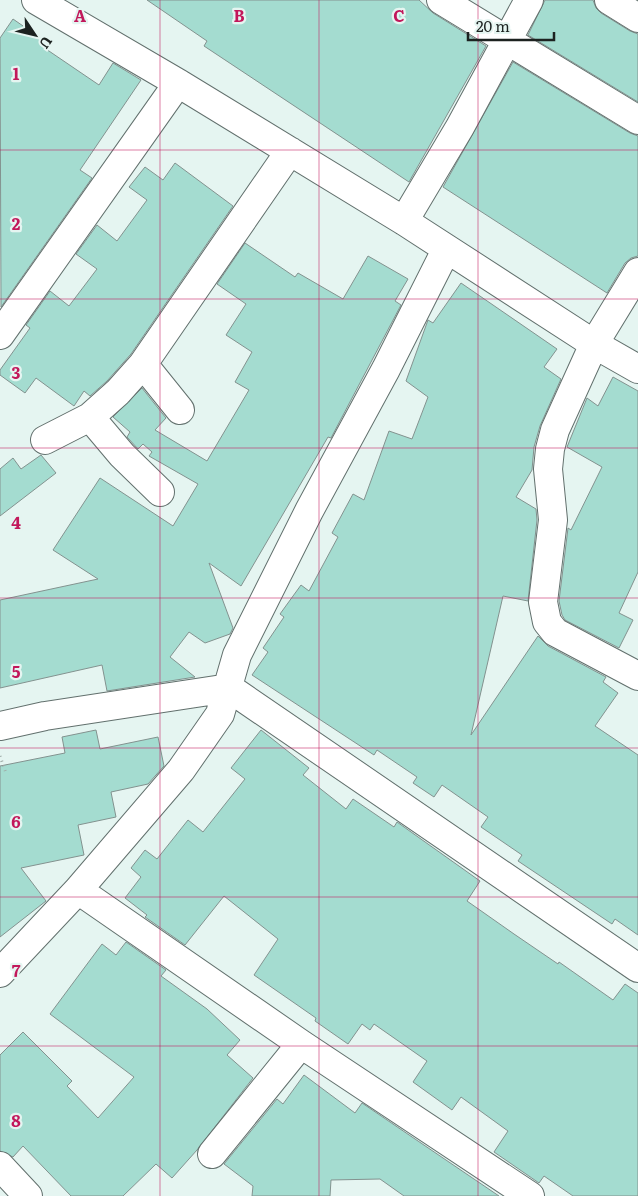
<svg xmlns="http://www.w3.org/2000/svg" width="638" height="1196" font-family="Literata,serif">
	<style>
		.building { fill: #a4dcd0; stroke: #83928f }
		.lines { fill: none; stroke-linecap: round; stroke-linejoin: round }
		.minor-casing { stroke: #62706d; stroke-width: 30 }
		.path { stroke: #9eaba7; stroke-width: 3; stroke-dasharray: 1 4; stroke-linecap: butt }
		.minor { stroke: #fff; stroke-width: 28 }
		.grid { fill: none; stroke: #c2185b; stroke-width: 1; stroke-opacity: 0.55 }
		.grid-label { font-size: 16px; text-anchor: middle; font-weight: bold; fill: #c2185b; stroke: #e5f5f1; stroke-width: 4.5; stroke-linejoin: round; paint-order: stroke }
	</style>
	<rect width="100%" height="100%" fill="#e5f5f1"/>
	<path class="building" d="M 147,0 L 419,0 L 433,13 L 486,46 L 409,182 L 204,46 L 207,41 Z
		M 545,0 L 593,0 L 596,8 L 601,13 L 630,31 L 638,34 L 638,102 L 528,35 Z
		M 13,19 L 49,44 L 46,49 L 99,85 L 113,63 L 141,80 L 80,170 L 92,178 L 1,307 L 0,38 Z
		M 513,62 L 630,133 L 638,136 L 638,256 L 631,258 L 625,263 L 607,293 L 443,187 Z
		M 175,163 L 233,206 L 131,354 L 107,381 L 90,396 L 84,391 L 74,406 L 36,378 L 25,393 L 0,375 L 0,370 L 30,328 L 26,325 L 50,291 L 69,306 L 97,269 L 76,254 L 97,225 L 117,241 L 147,200 L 129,187 L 145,167 L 163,180 Z
		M 245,243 L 295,277 L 298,273 L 343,299 L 368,256 L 408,279 L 395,301 L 401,305 L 331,438 L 328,437 L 241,586 L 209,563 L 233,628 L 230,634 L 205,643 L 189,632 L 170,657 L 195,677 L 107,691 L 102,665 L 0,688 L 0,600 L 98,579 L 53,550 L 100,478 L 173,526 L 198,484 L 149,456 L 152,452 L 143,444 L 138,449 L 127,437 L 130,432 L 113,417 L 142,388 L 166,418 L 155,430 L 207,461 L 249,390 L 235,382 L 252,352 L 226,335 L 246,304 L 217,284 Z
		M 461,283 L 557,349 L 544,367 L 561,379 L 540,426 L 534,447 L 532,470 L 516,497 L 536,509 L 537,520 L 528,601 L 503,596 L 471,735 L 538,636 L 548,646 L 606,677 L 603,682 L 618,693 L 595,726 L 638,755 L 638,935 L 615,919 L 612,924 L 518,861 L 522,855 L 481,827 L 488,817 L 442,785 L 434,797 L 413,783 L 417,777 L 377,750 L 374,755 L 252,675 L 268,652 L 263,648 L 284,617 L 280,614 L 301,585 L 309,591 L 338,537 L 332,533 L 353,494 L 364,500 L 389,431 L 412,439 L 428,397 L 406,381 L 428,320 L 433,323 Z
		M 613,377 L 638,391 L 638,572 L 619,613 L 633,620 L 619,648 L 565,620 L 562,615 L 559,601 L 568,528 L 571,530 L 602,467 L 567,447 L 587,398 L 598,406 Z
		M 41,455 L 56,473 L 0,516 L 0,469 L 13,458 L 21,469 Z
		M 96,730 L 100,749 L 158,737 L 164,766 L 148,784 L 111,792 L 116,817 L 78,825 L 84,855 L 21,868 L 46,901 L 0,937 L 0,766 L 65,753 L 62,737 Z
		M 261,730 L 309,768 L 303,775 L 346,809 L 353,799 L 394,827 L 397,822 L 480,881 L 467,901 L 514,934 L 558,964 L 559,962 L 613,1000 L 625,984 L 638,993 L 638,1196 L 573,1196 L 544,1176 L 539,1183 L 494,1152 L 508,1131 L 461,1097 L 452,1110 L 413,1082 L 427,1061 L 374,1024 L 370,1030 L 362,1024 L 348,1044 L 315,1021 L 316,1018 L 254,975 L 278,939 L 224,896 L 185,945 L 145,917 L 147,915 L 125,898 L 141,877 L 131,868 L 145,850 L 157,859 L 188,820 L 203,832 L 245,779 L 231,768 Z
		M 126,942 L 166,970 L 161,976 L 207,1009 L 240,1040 L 227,1055 L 253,1078 L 197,1150 L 172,1178 L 156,1164 L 123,1196 L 71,1196 L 23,1146 L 13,1157 L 0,1151 L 0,1055 L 23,1032 L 72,1081 L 67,1086 L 98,1118 L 134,1077 L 50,1014 L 102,944 L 116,955 Z
		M 304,1075 L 355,1113 L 362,1103 L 499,1196 L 404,1196 L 380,1179 L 331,1180 L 330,1196 L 252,1196 L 253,1186 L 224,1164 L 277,1099 L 283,1104 Z"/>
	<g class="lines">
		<defs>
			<path id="minor" d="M 36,0 L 178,83 L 404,221 L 594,344 L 638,369
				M 441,0 L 638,120
				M 609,0 L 638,18
				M 404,221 L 460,127 L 529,0
				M 638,272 L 594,344 L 555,430 L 550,449 L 548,469 L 553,520 L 543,602 L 547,622 L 555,632 L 638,676
				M 0,335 L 178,83
				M 143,364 L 118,392 L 90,417 L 122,455 L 160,492
				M 180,410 L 143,364 L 290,151
				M 45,440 L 90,417
				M 0,726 L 45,716 L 229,688 L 638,968
				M 78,890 L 301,1044 L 530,1196
				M 0,973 L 78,890 L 181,770 L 220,714 L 237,655 L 309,511 L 386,369 L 446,250
				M 212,1154 L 301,1044
				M 0,1166 L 28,1196"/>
		</defs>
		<use href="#minor" class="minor-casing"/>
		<path class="path" d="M 0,756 L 6,773"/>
		<use href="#minor" class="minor"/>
	</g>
	<path class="grid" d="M 160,0 L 160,1196M 319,0 L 319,1196M 478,0 L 478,1196M 0,150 L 638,150M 0,299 L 638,299M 0,448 L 638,448M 0,598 L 638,598M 0,748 L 638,748M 0,897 L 638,897M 0,1046 L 638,1046"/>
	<g class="grid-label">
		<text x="80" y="22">A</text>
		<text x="239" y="22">B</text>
		<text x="399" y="22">C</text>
		<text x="16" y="80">1</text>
		<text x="16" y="230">2</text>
		<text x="16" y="379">3</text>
		<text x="16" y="529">4</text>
		<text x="16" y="678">5</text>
		<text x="16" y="828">6</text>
		<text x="16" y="977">7</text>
		<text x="16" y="1127">8</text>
	</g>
	<g transform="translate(35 35) rotate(125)" stroke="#e5f5f1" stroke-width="4" paint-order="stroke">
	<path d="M0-4L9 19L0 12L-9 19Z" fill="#1c2220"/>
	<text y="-8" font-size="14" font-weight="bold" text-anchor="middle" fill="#1c2220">U</text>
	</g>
	<path d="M468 32v8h86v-8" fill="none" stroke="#1c2220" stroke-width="2.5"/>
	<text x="476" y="32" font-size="15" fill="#1c2220" stroke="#e5f5f1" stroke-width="4" paint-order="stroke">20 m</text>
</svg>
